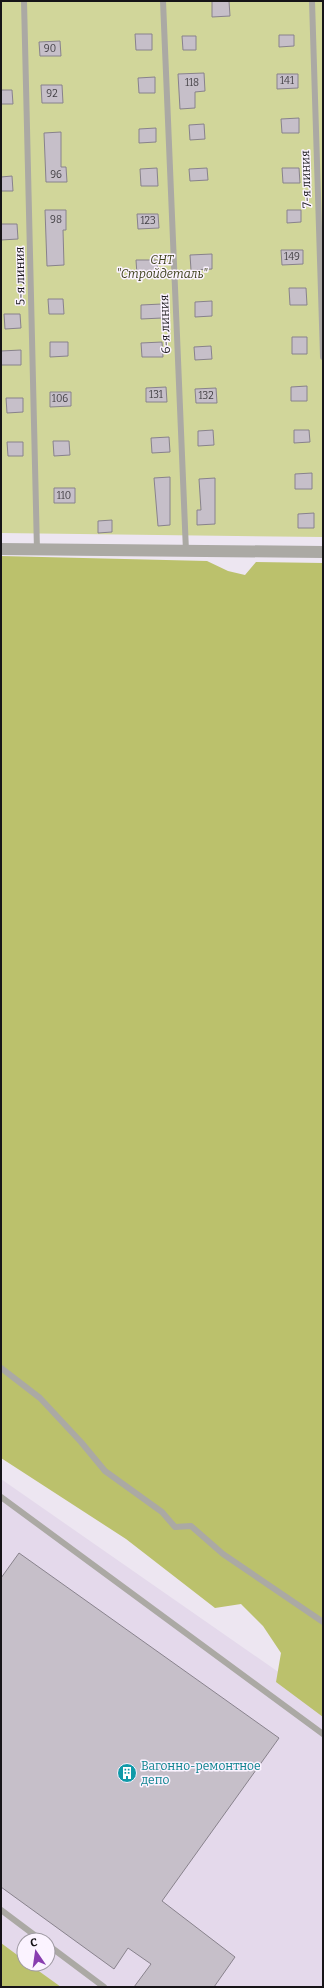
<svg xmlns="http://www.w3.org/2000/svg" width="324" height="1988" font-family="Bitter,serif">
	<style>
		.built { fill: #e4d9eb; fill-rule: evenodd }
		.green { fill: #d1d69a }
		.forest { fill: #bbc16c }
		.building { fill: #c6bfc9; stroke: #88828c }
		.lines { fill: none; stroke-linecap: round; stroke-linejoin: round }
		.service { stroke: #aba9a4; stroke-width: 6 }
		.minor { stroke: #aba9a4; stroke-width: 12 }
		.labels { text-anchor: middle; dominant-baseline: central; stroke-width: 3; stroke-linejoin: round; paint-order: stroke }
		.number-label { font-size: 10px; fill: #423f44 }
		.street-label { font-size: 12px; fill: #161418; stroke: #fbf3ff }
		.park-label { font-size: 12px; font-style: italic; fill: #3e411c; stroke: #fbf3ff }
		.culture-label { font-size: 12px; fill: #0d838f; stroke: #fbf3ff; text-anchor: start }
	</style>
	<rect width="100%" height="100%" fill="#ede6f1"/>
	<path class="built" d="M 1,1479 L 323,1703 L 323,1987 L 1,1987 ZM 24,1940 L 48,1940 L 48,1964 L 24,1964 Z"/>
	<path class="green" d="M 1,1 L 323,1 L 323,537 L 1,533 Z"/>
	<path class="forest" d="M 1,556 L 207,561 L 228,571 L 245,575 L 256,562 L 323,563 L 323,1717 L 276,1682 L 281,1653 L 263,1626 L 241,1604 L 215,1608 L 126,1539 L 1,1458 Z
		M 1,1943 L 24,1960 L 24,1964 L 29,1964 L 61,1987 L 1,1987 Z"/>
	<path class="building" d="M 212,1 L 229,1 L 230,16 L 212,17 Z
		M 135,34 L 152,34 L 152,50 L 136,50 Z
		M 279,35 L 294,35 L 294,46 L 279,47 Z
		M 182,36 L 196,36 L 196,50 L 183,50 Z
		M 60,41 L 61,56 L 40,56 L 39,42 Z
		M 204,73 L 205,91 L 195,92 L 195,108 L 180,109 L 178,74 Z
		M 277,74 L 298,74 L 298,88 L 277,89 Z
		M 155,77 L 155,93 L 139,93 L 138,78 Z
		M 41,85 L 62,85 L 63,103 L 42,103 Z
		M 1,90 L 12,90 L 13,104 L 1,104 Z
		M 299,118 L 299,133 L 282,133 L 281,119 Z
		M 204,124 L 205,139 L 190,140 L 189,125 Z
		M 156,128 L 156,142 L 139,143 L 139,129 Z
		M 61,132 L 61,167 L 66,167 L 67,182 L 46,182 L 44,133 Z
		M 157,168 L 158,186 L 141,186 L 140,169 Z
		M 207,168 L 208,180 L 190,181 L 189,169 Z
		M 282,168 L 299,168 L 300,183 L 283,183 Z
		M 12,176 L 13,191 L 1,191 L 1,177 Z
		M 45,210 L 66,210 L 66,230 L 63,230 L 64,265 L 47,266 Z
		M 287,210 L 301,210 L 301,222 L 287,223 Z
		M 137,214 L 158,214 L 159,228 L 138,229 Z
		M 1,224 L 17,224 L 18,239 L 1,240 Z
		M 281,250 L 303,250 L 303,264 L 282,265 Z
		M 212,254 L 212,269 L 191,270 L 190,255 Z
		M 136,260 L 157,260 L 158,274 L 137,275 Z
		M 289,288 L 306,288 L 307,305 L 290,305 Z
		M 48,299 L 63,299 L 64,314 L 49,314 Z
		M 212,301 L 212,316 L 195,317 L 195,302 Z
		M 162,304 L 162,318 L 141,319 L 141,305 Z
		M 4,314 L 20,314 L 21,328 L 5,329 Z
		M 292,337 L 307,337 L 307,354 L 292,354 Z
		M 50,342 L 68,342 L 68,356 L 50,357 Z
		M 162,342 L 163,357 L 142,357 L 141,343 Z
		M 211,346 L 212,359 L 195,360 L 194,347 Z
		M 21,350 L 21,365 L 1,365 L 1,351 Z
		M 307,386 L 307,401 L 291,401 L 291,387 Z
		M 166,387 L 167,402 L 146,402 L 146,388 Z
		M 216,388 L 217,403 L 196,403 L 195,389 Z
		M 50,392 L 71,392 L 71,406 L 50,407 Z
		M 6,398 L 23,398 L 23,412 L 7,413 Z
		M 213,430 L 214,445 L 198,446 L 198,431 Z
		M 294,430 L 309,430 L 310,442 L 294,443 Z
		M 169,437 L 170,452 L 152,453 L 151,438 Z
		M 53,441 L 69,441 L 70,455 L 54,456 Z
		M 7,442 L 23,442 L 23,456 L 8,456 Z
		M 312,473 L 312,489 L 295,489 L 295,474 Z
		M 170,477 L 170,525 L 158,526 L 154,478 Z
		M 215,478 L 215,524 L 197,525 L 197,510 L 201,510 L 199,479 Z
		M 54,488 L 75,488 L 75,503 L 54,503 Z
		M 314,513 L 314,528 L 298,528 L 298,514 Z
		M 112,520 L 112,532 L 98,533 L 98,521 Z
		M 19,1553 L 279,1738 L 162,1901 L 235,1957 L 214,1987 L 134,1987 L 151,1964 L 128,1948 L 114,1969 L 1,1887 L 1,1578 Z"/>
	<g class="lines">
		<path class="service" d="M 24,1 L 37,550
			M 163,1 L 186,551
			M 312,1 L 323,357
			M 1,1368 L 40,1398 L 81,1442 L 105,1471 L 162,1512 L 175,1527 L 191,1526 L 223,1554 L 323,1622
			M 1,1497 L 323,1734
			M 1,1910 L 41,1940
			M 48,1945 L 104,1987"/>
		<path class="minor" d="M 1,549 L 323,552"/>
	</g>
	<defs>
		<symbol id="building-disc" viewBox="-11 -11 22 22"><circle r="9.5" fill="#0f9aa8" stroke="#fbf3ff"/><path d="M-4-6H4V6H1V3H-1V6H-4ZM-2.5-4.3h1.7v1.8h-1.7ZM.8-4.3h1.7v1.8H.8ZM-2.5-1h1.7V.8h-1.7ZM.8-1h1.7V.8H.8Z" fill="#fff"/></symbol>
	</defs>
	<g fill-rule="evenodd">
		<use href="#building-disc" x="116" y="1762" width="22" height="22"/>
	</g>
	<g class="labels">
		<g class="number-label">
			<text x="50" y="49">90</text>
			<text x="287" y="81">141</text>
			<text x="192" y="83">118</text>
			<text x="52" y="94">92</text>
			<text x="56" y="175">96</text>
			<text x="56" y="220">98</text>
			<text x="148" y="221">123</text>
			<text x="292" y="257">149</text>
			<text x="156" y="395">131</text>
			<text x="206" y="396">132</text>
			<text x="60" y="399">106</text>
			<text x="64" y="496">110</text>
		</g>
		<g class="street-label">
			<text transform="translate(306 179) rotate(-92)">7-я линия</text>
			<text transform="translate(20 276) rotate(-91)">5-я линия</text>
			<text transform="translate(165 324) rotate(-92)">6-я линия</text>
		</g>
		<g class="park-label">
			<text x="162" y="260">СНТ<tspan x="162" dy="14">"Стройдеталь"</tspan></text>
		</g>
		<g class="culture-label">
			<text x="141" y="1766">Вагонно-ремонтное<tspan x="141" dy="14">депо</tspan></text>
		</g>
	</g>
	<rect width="324" height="1988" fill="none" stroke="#161418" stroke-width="4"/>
	<g transform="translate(36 1952) rotate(347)"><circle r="19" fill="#fbf3ff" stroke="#9f9aa3"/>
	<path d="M0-3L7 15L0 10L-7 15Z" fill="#883daf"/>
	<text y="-6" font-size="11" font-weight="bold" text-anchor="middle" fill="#161418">С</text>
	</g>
</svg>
